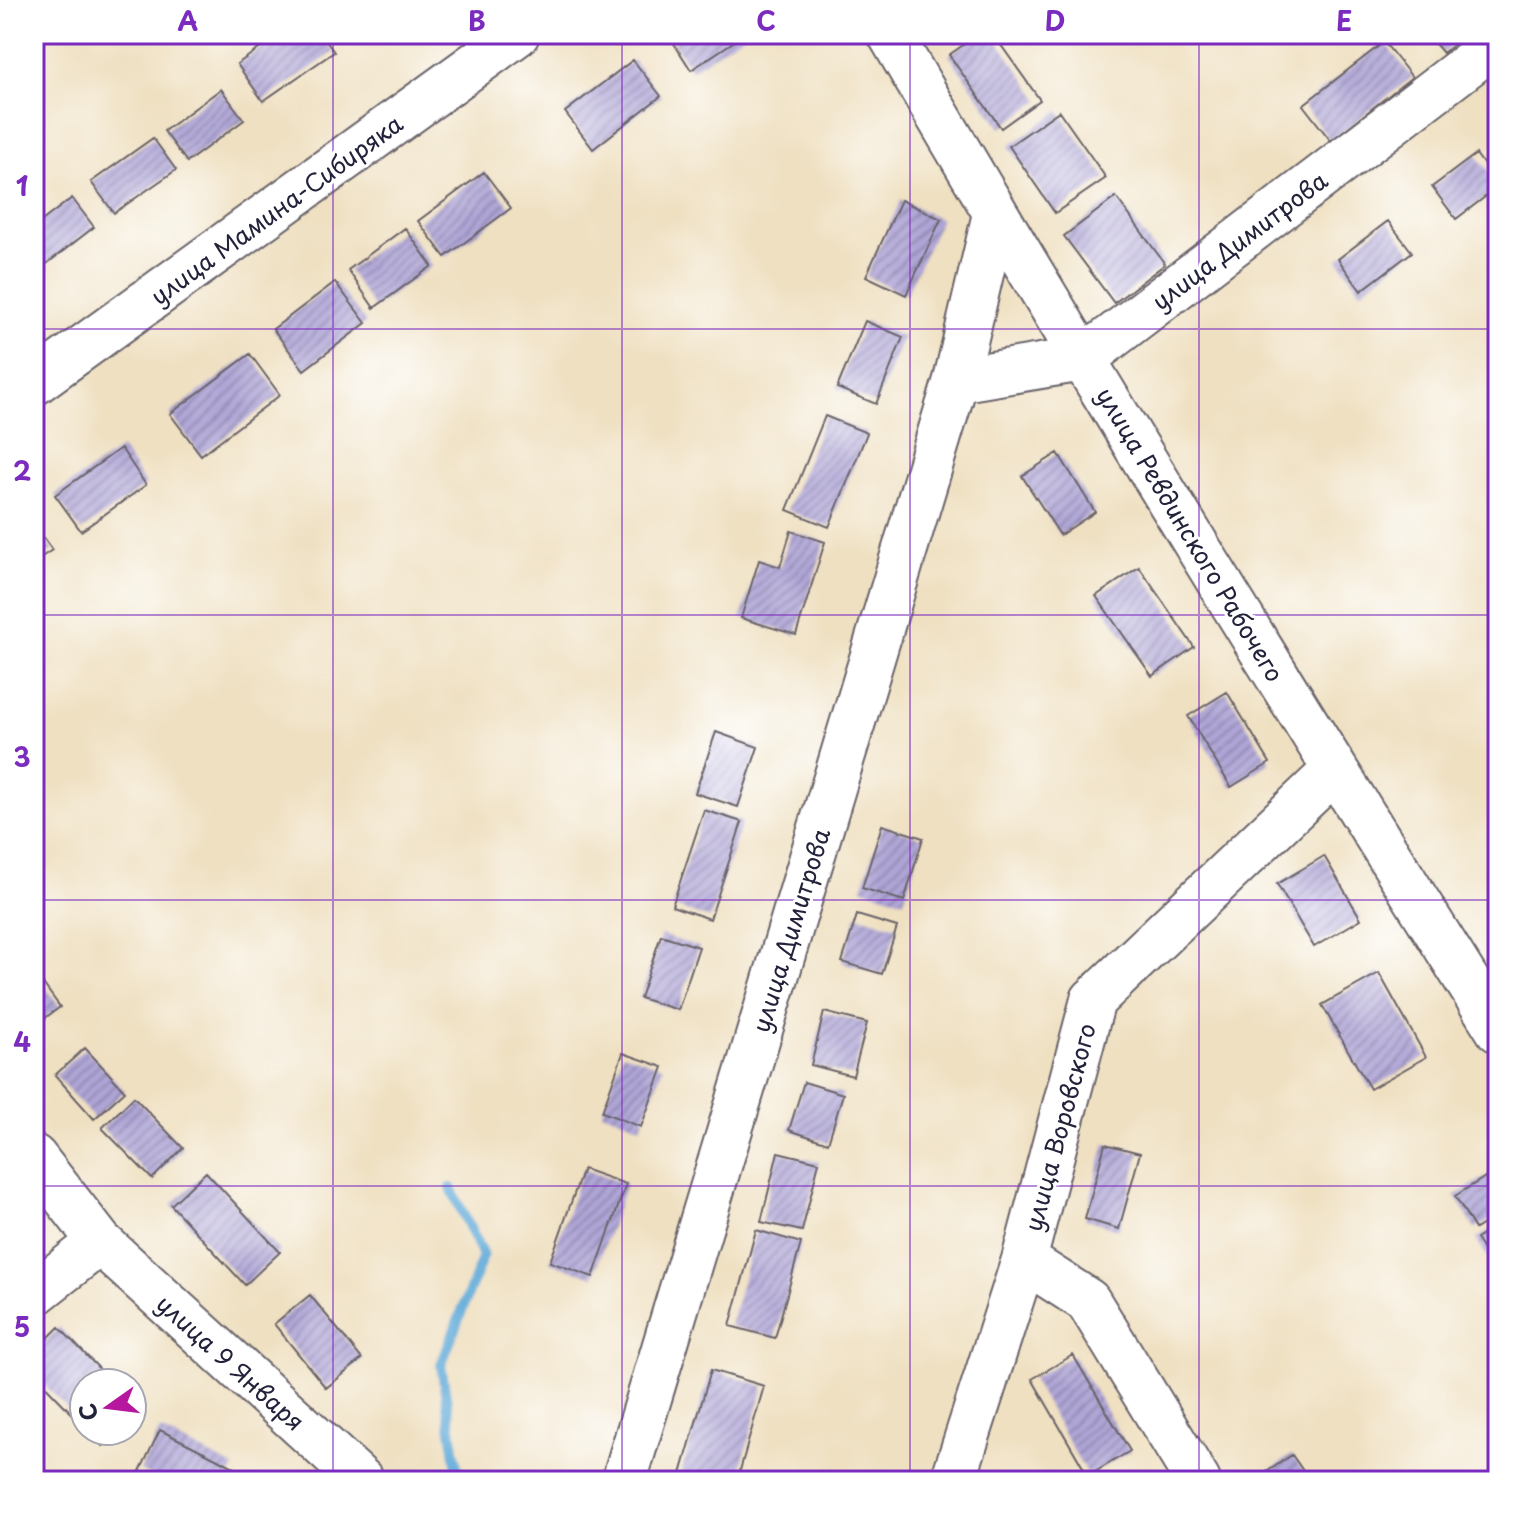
<svg xmlns="http://www.w3.org/2000/svg" width="1532" height="1515" viewBox="0 0 1532 1515" font-family="'Playpen Sans',sans-serif">
	<style>
		.lines { fill: none; stroke-linecap: round; stroke-linejoin: round }
		.stream { stroke: #60aad8; stroke-width: 10 }
		.building { fill: url(#building-hatch) }
		.minor-casing { stroke: #6a646a; stroke-width: 48 }
		.minor { stroke: #fff; stroke-width: 44 }
		.grid { fill: none; stroke: #7b2cbf; stroke-width: 2; stroke-opacity: 0.55 }
		.labels { text-anchor: middle; dominant-baseline: central; stroke-width: 6; stroke-linejoin: round; paint-order: stroke }
		.street-label { font-size: 24px; fill: #22223b; stroke: #fff }
		.neatline { fill: none; stroke: #7b2cbf; stroke-width: 3 }
		.grid-label { font-size: 26px; text-anchor: middle; font-weight: bold; fill: #7b2cbf }
	</style>
	<defs>
		<pattern id="building-hatch" width="6" height="6" patternUnits="userSpaceOnUse" patternTransform="scale(2)"><rect width="6" height="6" fill="#afa5d6"/><path d="M-1 1l2-2M0 6l6-6M5 7l2-2" fill="none" stroke="#8e86af"/></pattern>
	</defs>
	<rect width="100%" height="100%" fill="#fff"/>
	<filter id="ink" filterUnits="userSpaceOnUse"><feTurbulence type="fractalNoise" baseFrequency=".0125" numOctaves="2"/><feDisplacementMap in="SourceGraphic" scale="16" xChannelSelector="R" yChannelSelector="G"/><feConvolveMatrix kernelMatrix="1 2 1 2 8 2 1 2 1" color-interpolation-filters="sRGB"/></filter>
	<filter id="wash" filterUnits="userSpaceOnUse"><feTurbulence type="fractalNoise" baseFrequency=".006" numOctaves="4" result="noise"/><feDisplacementMap in="SourceGraphic" scale="32" xChannelSelector="R" yChannelSelector="G"/><feGaussianBlur stdDeviation="1.8" result="paint"/><feColorMatrix in="noise" values="0 0 0 0 0 0 0 0 0 0 0 0 0 0 0 0 0 1.4 0 .05"/><feComposite in="paint" operator="in"/></filter>
	<g filter="url(#wash)">
		<rect width="100%" height="100%" fill="#efe0c1"/>
		<g class="lines">
			<!-- stream -->
			<path class="stream" d="M451 1188 483 1256 441 1365 459 1481"/>
		</g>
		<g id="blocks">
			<!-- building -->
			<path class="building" d="M281 34H321L334 52 263 101 237 64Z
				M668 34H745L691 70Z
				M979 34H993L1040 100 1001 128 949 55Z
				M1427 34H1466L1443 53Z
				M1384 42 1412 77 1331 141 1303 105Z
				M633 60 661 96 593 149 565 112Z
				M221 89 244 120 187 162 164 131Z
				M1059 111 1106 178 1055 213 1009 146Z
				M153 138 176 170 114 213 91 182Z
				M1476 154 1498 184V187L1456 219 1432 187Z
				M484 172 511 208 445 257 418 221Z
				M1116 197 1165 264 1114 303 1064 236Z
				M72 198 94 227 40 269 34 262V227Z
				M901 200 941 219 906 295 866 276Z
				M1388 221 1412 252 1361 291 1338 259Z
				M405 228 432 266 374 308 348 270Z
				M335 282 366 323 304 370 273 329Z
				M865 321 903 337 876 404 837 388Z
				M250 354 280 395 201 455 170 414Z
				M825 416 867 433 829 527 787 510Z
				M121 448 146 485 81 531 55 495Z
				M1058 453 1095 512 1060 535 1022 476Z
				M34 525 52 550 34 562Z
				M791 531 825 542 796 635 741 618 759 560 780 567Z
				M1139 567 1194 647 1152 676 1096 596Z
				M1227 692 1270 763 1231 787 1188 716Z
				M716 732 758 747 738 807 695 793Z
				M704 810 742 822 710 919 672 906Z
				M882 825 923 838 904 901 862 888Z
				M1324 856 1361 919 1314 947 1277 884Z
				M857 915 897 927 882 974 842 962Z
				M661 935 699 947 678 1010 640 998Z
				M34 971 60 1007 34 1026Z
				M1379 973 1426 1057 1370 1089 1322 1005Z
				M824 1012 867 1023 853 1076 811 1065Z
				M85 1048 125 1091 94 1119 55 1075Z
				M623 1053 663 1067 641 1127 602 1112Z
				M804 1082 843 1094 828 1143 789 1130Z
				M134 1097 183 1148 152 1179 102 1128Z
				M1105 1144 1140 1153 1119 1229 1085 1219Z
				M778 1152 819 1162 802 1231 761 1222Z
				M583 1169 626 1184 593 1277 550 1262Z
				M1498 1169V1215L1475 1229 1455 1196Z
				M206 1172 280 1252 245 1285 171 1205Z
				M1498 1225V1273L1476 1239Z
				M756 1230 801 1243 775 1338 730 1326Z
				M310 1295 362 1359 326 1388 274 1324Z
				M59 1327 113 1383H84V1426L34 1374V1352Z
				M1073 1355 1130 1451 1088 1476 1032 1379Z
				M711 1370 764 1386 737 1481H679Z
				M160 1430 234 1467 227 1481H161L140 1471Z
				M89 1431H119L103 1446Z
				M1292 1455 1310 1481H1253Z"/>
		</g>
	</g>
	<g filter="url(#ink)">
		<use href="#blocks" fill-opacity="0" stroke="#6a646a" stroke-width="2"/>
		<g class="lines">
			<defs>
				<path id="minor" d="M890 34C1086 370 1291 700 1498 1030
					M956 380 1083 359 1498 42
					M34 383 517 34
					M34 1157 100 1242 362 1481
					M1024 1260 1088 1301 1198 1481
					M34 1294 100 1242
					M624 1481 956 380 995 214
					M953 1481 1024 1260 1093 1000 1335 770"/>
			</defs>
			<!-- minor casing -->
			<use href="#minor" class="minor-casing"/>
			<!-- minor -->
			<use href="#minor" class="minor"/>
		</g>
	</g>
	<!-- grid -->
	<path class="grid" d="M333 34V1481M622 34V1481M910 34V1481M1199 34V1481M34 329H1498M34 615H1498M34 900H1498M34 1186H1498"/>
	<g class="labels">
		<!-- street labels -->
		<g class="street-label">
			<text transform="translate(276 209) rotate(-36)">улица Мамина-Сибиряка</text>
			<text transform="translate(1239 240) rotate(-37)">улица Димитрова</text>
			<text transform="translate(1191 534) rotate(59)">улица Ревдинского Рабочего</text>
			<text transform="translate(790 930) rotate(-73)">улица Димитрова</text>
			<text transform="translate(1059 1127) rotate(-75)">улица Воровского</text>
			<text transform="translate(231 1362) rotate(42)">улица 9 Января</text>
		</g>
	</g>
	<!-- margin -->
	<rect width="1532" height="1515" fill="none" stroke="#fff" stroke-width="88"/>
	<!-- north arrow -->
	<g transform="translate(108 1407) rotate(256)"><circle r="38" fill="#ffffff" stroke="#a7a7b1" stroke-width="2"/>
	<path d="M0-6L14 30L0 20L-14 30Z" fill="#b5179e"/>
	<text y="-12" font-size="22" font-weight="bold" text-anchor="middle" fill="#22223b">С</text>
	</g>
	<rect x="44" y="44" width="1444" height="1427" class="neatline"/>
	<g class="grid-label">
		<text x="188" y="31">A</text>
		<text x="477" y="31">B</text>
		<text x="766" y="31">C</text>
		<text x="1055" y="31">D</text>
		<text x="1344" y="31">E</text>
		<text x="22" y="196">1</text>
		<text x="22" y="481">2</text>
		<text x="22" y="767">3</text>
		<text x="22" y="1052">4</text>
		<text x="22" y="1337">5</text>
	</g>
</svg>
